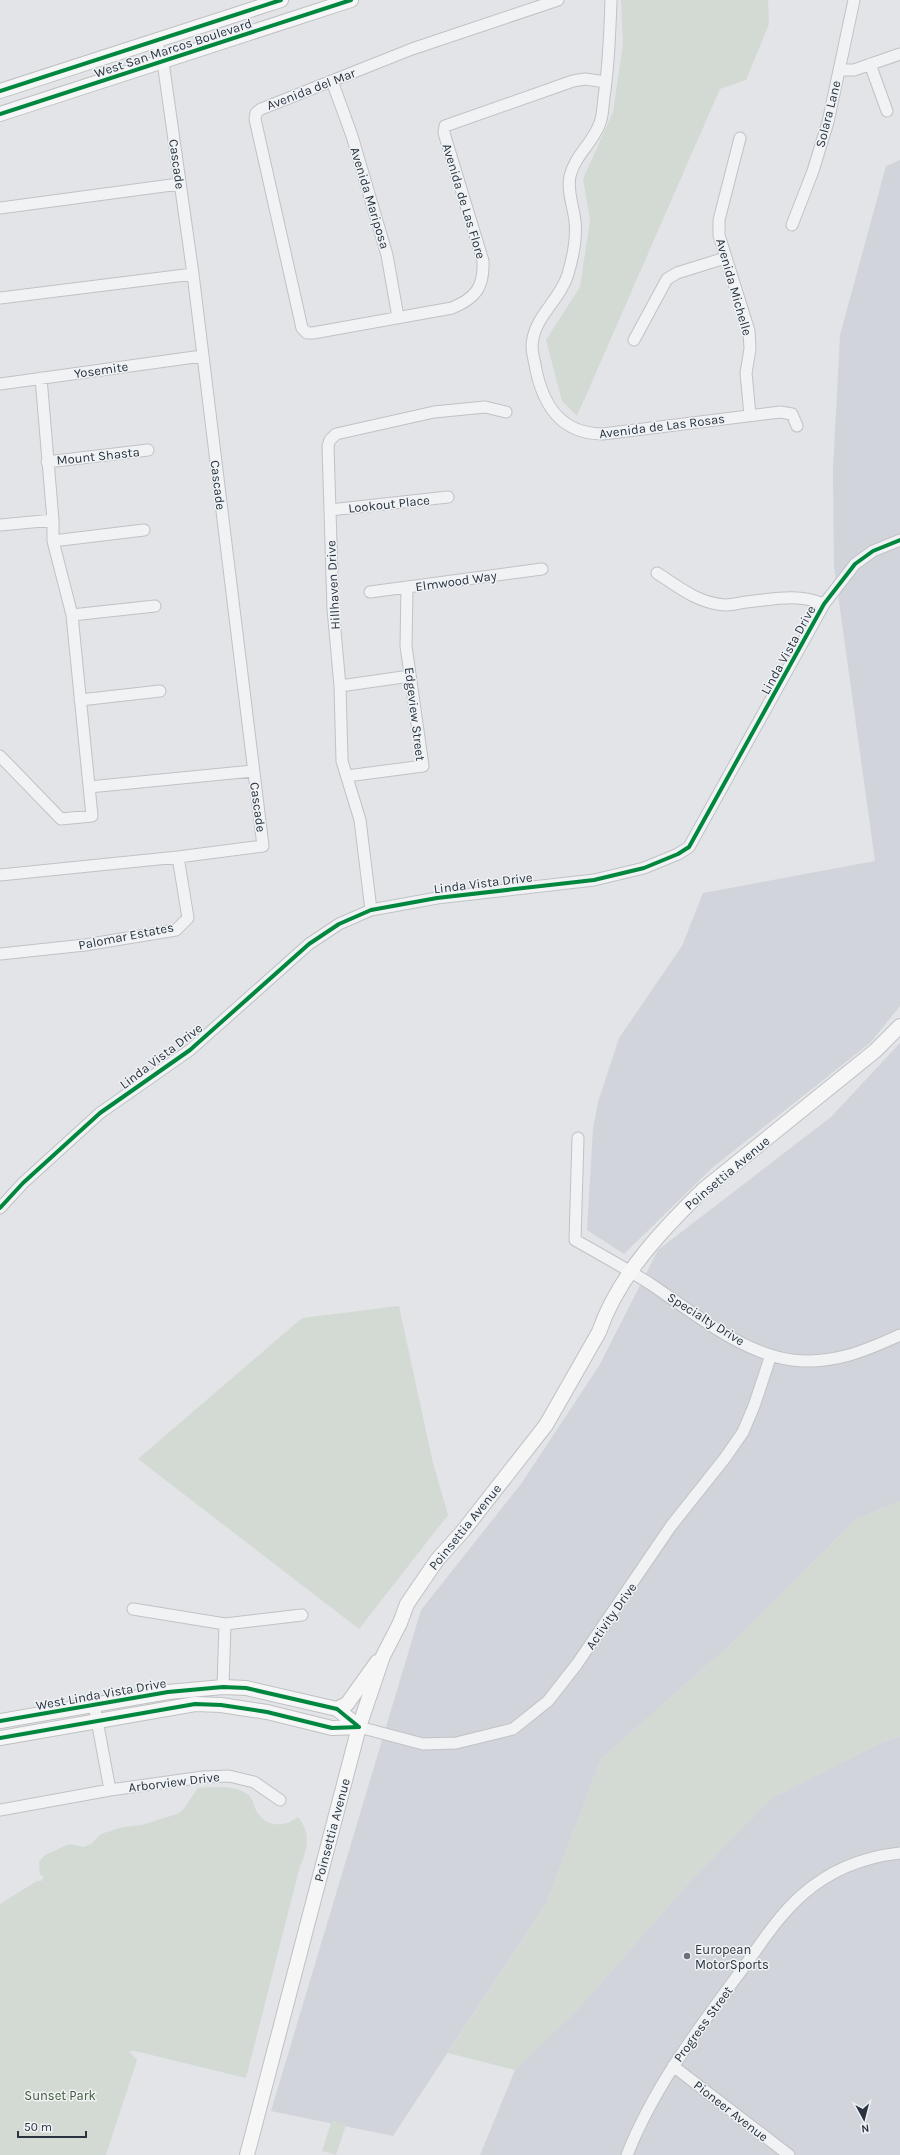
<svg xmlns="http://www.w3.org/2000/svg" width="900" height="2155" viewBox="0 0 900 2155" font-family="Karla,sans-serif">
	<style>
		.built { fill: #d1d4da }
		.green { fill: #d3dad3 }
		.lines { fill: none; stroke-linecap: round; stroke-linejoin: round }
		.minor-casing { stroke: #c0c2c5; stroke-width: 13 }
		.major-casing { stroke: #bfc1c4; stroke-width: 16 }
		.minor { stroke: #f1f2f4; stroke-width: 11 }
		.major { stroke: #f6f6f6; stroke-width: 14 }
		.cycleway-casing { stroke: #f0f3f6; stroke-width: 6 }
		.cycleway { stroke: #00873e; stroke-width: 4 }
		.poi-dot { fill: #6a717a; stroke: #f0f3f6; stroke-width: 1.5 }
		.labels { text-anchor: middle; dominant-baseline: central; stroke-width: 3; stroke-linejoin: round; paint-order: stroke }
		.street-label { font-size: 13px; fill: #2a333f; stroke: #f0f3f6 }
		.poi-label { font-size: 13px; fill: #2a333f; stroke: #f0f3f6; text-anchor: start }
		.park-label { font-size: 13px; fill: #415939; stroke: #f0f3f6 }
	</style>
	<rect width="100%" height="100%" fill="#e2e4e7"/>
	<!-- built -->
	<path class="built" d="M900 160V1006L871 1042 712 1168 624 1254 587 1230 593 1129 598 1102 619 1038 682 946 703 893 875 861 834 566 833 470 840 335 886 166Z
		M900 1043V1501L857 1519 729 1646 601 1759 547 1902 393 2136 271 2111 421 1610 521 1484 599 1366 658 1250 831 1117Z
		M900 1736V2155H480L515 2070 577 2010 689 1882 772 1798 883 1742Z"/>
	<!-- green -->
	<path class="green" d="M621 0H768L769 24 746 80 720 89 577 416 562 401 546 340 580 287 590 220 583 179 613 112 623 44Z
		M399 1306 432 1459 448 1515 359 1629 138 1459 302 1318Z
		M900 1501V1736L883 1742 772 1798 689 1882 577 2010 515 2070 448 2053 547 1902 601 1759 729 1646 857 1519Z
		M198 1788C212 1787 235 1785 247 1794 254 1798 253 1806 257 1812 267 1828 285 1827 298 1817 311 1833 308 1848 300 1866L246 2078 135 2051H129L137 2060 106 2155H0V1904L37 1881H41L44 1876 40 1875 39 1862 45 1855 69 1844 84 1847 91 1844 101 1834 123 1827 142 1825 177 1814 182 1811Z
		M332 2120 346 2125 336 2155 322 2151Z"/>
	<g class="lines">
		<defs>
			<path id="minor" d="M558 0 412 49 261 109 256 113 255 119 302 328 307 333H313L452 308C476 298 484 287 483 261L444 133 445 126 573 81 585 79 606 82
				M611 0C610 32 609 64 604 97 603 105 603 115 600 123 593 143 575 155 570 176 567 191 573 205 575 221 577 239 573 257 568 274 560 301 533 317 532 346 532 354 535 362 536 370 544 407 562 434 603 434L780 412 792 414 797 426
				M870 64 887 111
				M839 70H854L900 54
				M332 81 352 136 387 255 398 317
				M740 138 719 220V235L749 331 750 349 746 373 750 415
				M0 208 179 184
				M792 225 813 171 828 122 854 0
				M0 298 193 274
				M634 340 667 279 677 273 725 258
				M0 384 202 356
				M47 462 148 450
				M330 510 448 497
				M0 525 53 520
				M53 541 144 530
				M657 573C679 587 697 603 725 605 732 605 740 603 746 602 775 599 797 593 824 604
				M370 592 542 569
				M72 615 155 606
				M340 686 410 676
				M80 700 160 691
				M0 756 61 819 92 816 72 615 53 541V520L41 378
				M347 776 423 766 406 646 407 587
				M89 787 253 771
				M0 875 178 857 263 846 193 274 163 62 156 41
				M371 910 360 820 342 761 340 686 333 609 328 446 330 440 336 434 434 412 485 407 506 412
				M0 954 85 945 176 930 188 918 178 857
				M578 1138 575 1240C600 1254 625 1268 649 1283 691 1311 741 1353 792 1360 832 1365 865 1351 900 1335
				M0 1208 23 1183 100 1113 190 1050 309 944 339 924 371 910 437 898 594 880 644 868 678 854 689 847 824 604 855 564 873 551 900 540
				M133 1609 225 1624 302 1615
				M223 1687 225 1624
				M94 1704 110 1790
				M359 1727 423 1744 456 1743 513 1729 548 1701 577 1664 671 1526 725 1458 743 1432 754 1406 771 1355
				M0 1810 110 1790 203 1777 229 1776 254 1782 280 1800
				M673 2066 789 2155
				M627 2155C654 2087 698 2029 741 1971 760 1945 778 1916 802 1895 829 1871 864 1857 900 1853"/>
			<path id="major" d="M0 91 281 0
				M0 114 351 0
				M337 1709 347 1704 377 1662
				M0 1721 168 1692 223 1687 246 1688 337 1709 359 1727
				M0 1738 195 1704 221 1705 267 1712 332 1728 359 1727
				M247 2155 359 1727 383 1656 400 1623 407 1604 437 1560 463 1531 546 1425 599 1332C618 1276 662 1230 703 1190L875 1051 900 1026"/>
		</defs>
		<!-- minor casing -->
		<use href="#minor" class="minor-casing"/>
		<!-- major casing -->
		<use href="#major" class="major-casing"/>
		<!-- minor -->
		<use href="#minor" class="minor"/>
		<!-- major -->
		<use href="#major" class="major"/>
		<defs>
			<path id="cycleway" d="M0 91 281 0
				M0 114 351 0
				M0 1208 23 1183 100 1113 190 1050 309 944 339 924 371 910 437 898 594 880 644 868 678 854 689 847 824 604 855 564 873 551 900 540
				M0 1721 168 1692 223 1687 246 1688 337 1709 359 1727
				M0 1738 195 1704 221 1705 267 1712 332 1728 359 1727"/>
		</defs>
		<!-- cycleway casing -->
		<use href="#cycleway" class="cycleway-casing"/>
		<!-- cycleway -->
		<use href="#cycleway" class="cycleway"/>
	</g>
	<!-- markers -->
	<circle class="poi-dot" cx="687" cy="1956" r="4"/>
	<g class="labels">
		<!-- street labels -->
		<g class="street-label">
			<text transform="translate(173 48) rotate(-18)">West San Marcos Boulevard</text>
			<text transform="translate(311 89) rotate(-21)">Avenida del Mar</text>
			<text transform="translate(828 114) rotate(-76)">Solara Lane</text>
			<text transform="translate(177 164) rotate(82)">Cascade</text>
			<text transform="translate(370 198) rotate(73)">Avenida Mariposa</text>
			<text transform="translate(464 201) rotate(73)">Avenida de Las Flore</text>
			<text transform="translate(734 287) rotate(74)">Avenida Michelle</text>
			<text transform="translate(101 370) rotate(-8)">Yosemite</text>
			<text transform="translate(662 426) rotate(-7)">Avenida de Las Rosas</text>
			<text transform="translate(98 456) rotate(-6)">Mount Shasta</text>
			<text transform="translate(218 485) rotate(83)">Cascade</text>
			<text transform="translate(389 504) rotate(-6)">Lookout Place</text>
			<text transform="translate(456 581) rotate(-8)">Elmwood Way</text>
			<text transform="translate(333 585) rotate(-93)">Hillhaven Drive</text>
			<text transform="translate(788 650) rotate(-61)">Linda Vista Drive</text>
			<text transform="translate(415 714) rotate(83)">Edgeview Street</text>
			<text transform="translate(258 807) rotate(82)">Cascade</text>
			<text transform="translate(483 883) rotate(-7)">Linda Vista Drive</text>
			<text transform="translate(126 936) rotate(-11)">Palomar Estates</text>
			<text transform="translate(161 1056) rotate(-37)">Linda Vista Drive</text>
			<text transform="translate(727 1173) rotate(-40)">Poinsettia Avenue</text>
			<text transform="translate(706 1319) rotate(32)">Specialty Drive</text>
			<text transform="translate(465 1527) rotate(-51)">Poinsettia Avenue</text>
			<text transform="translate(611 1616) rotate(-55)">Activity Drive</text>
			<text transform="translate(101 1694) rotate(-10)">West Linda Vista Drive</text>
			<text transform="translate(174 1782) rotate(-7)">Arborview Drive</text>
			<text transform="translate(332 1830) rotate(-75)">Poinsettia Avenue</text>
			<text transform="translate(703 2024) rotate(-54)">Progress Street</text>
			<text transform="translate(731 2111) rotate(38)">Pioneer Avenue</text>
		</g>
		<!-- poi labels -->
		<g class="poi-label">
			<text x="695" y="1949">European<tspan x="695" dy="15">MotorSports</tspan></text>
		</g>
		<!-- park labels -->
		<g class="park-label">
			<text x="60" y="2095">Sunset Park</text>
		</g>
	</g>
	<!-- north arrow -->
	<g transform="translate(864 2119) rotate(173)" stroke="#f0f3f6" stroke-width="3" paint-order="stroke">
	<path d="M0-3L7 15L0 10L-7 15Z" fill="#2a333f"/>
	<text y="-6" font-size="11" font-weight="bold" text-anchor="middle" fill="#2a333f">N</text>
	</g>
	<!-- scale -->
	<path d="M18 2131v6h68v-6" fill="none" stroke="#2a333f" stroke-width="2"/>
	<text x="24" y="2131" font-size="12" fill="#2a333f" stroke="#f0f3f6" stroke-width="3" paint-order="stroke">50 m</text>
</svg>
